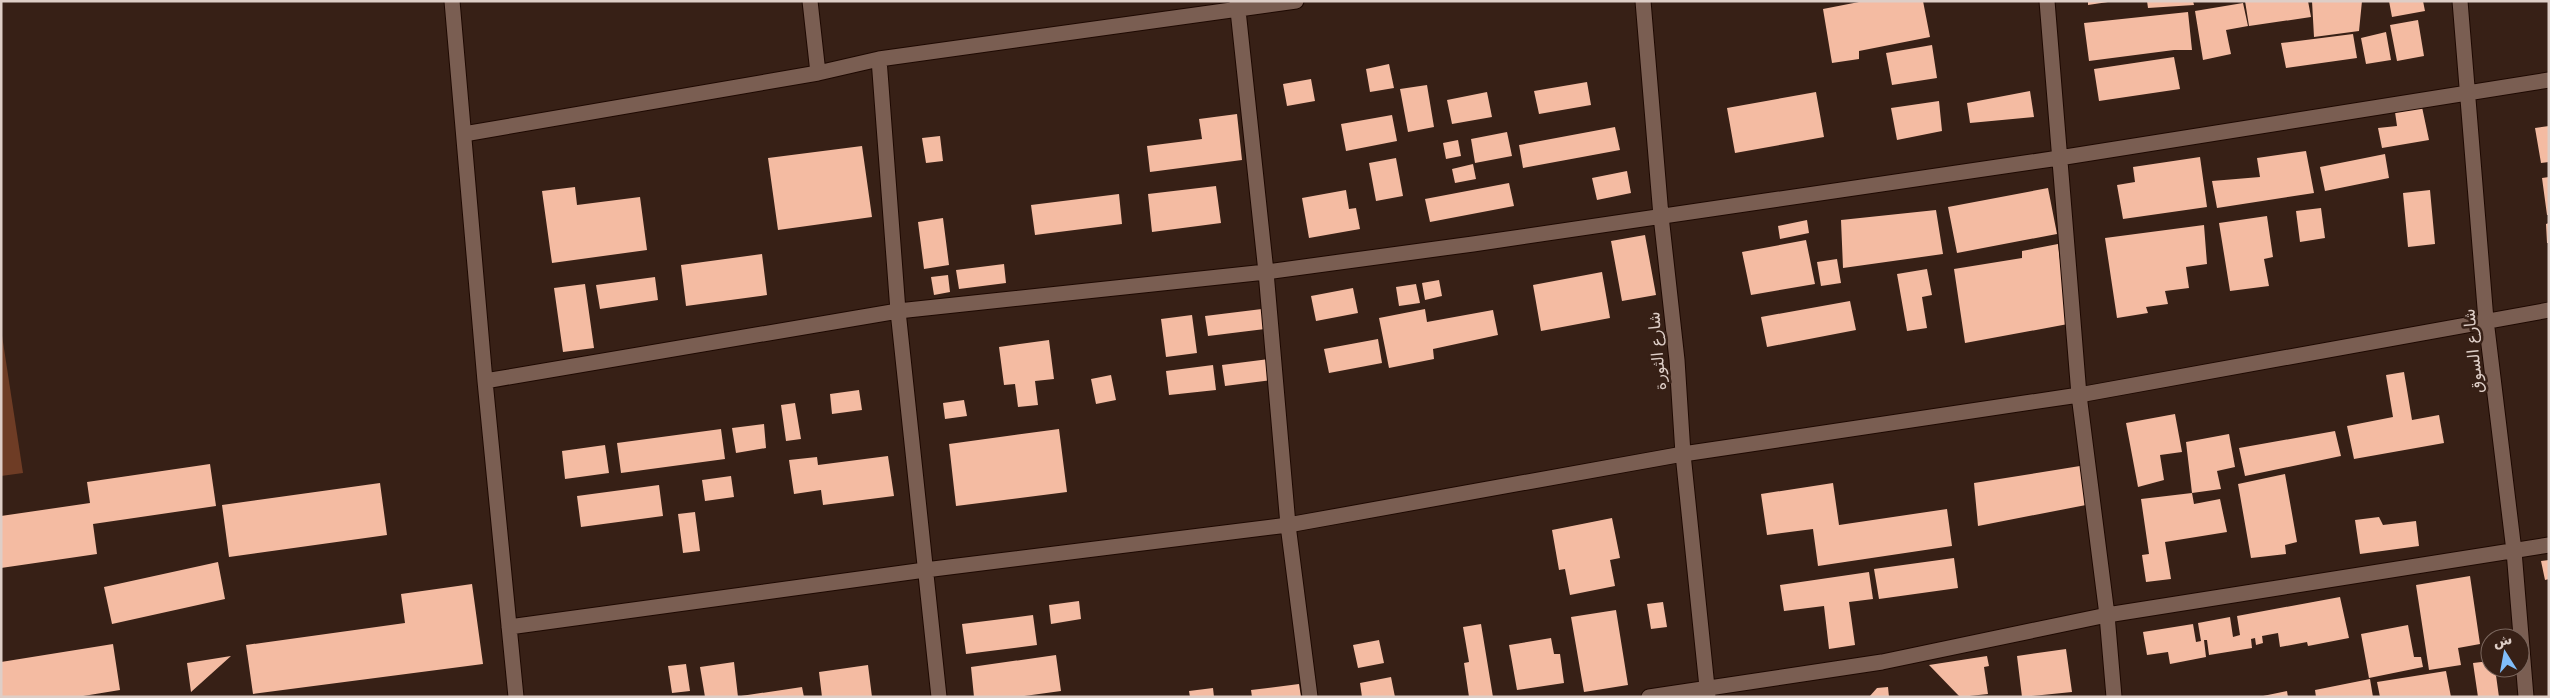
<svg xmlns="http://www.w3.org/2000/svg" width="2550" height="698" viewBox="0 0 2550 698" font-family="'DejaVu Sans',Cairo,sans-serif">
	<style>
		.green { fill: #6e3c25 }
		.building { fill: #f4bba2 }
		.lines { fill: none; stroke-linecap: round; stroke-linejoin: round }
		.minor-casing { stroke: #1e0902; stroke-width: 17 }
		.minor { stroke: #7a5e52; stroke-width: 15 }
		.labels { text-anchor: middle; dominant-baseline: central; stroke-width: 5; stroke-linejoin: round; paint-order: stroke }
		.street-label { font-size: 16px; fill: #decec7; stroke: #372016 }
	</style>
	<rect width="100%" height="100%" fill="#372016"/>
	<!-- green -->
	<path class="green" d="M1 329 23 473 1 476Z"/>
	<!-- building -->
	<path class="building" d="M1864 1H1923L1930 37 1859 51V59L1832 63 1823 9Z
		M2088 1H2108V2L2088 5Z
		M2147 1H2193L2194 5 2148 8Z
		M2245 1H2308L2311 17 2249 26Z
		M2312 1H2362L2359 31 2314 37Z
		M2389 1H2423L2425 11 2392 17Z
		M2243 3 2248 26 2226 30 2231 54 2203 60 2195 11Z
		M2188 12 2192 50H2174L2089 61 2084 23Z
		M2418 20 2424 56 2397 61 2390 25Z
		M2386 32 2391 60 2366 64 2361 38Z
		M2353 34 2357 58 2286 68 2281 43Z
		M1932 45 1937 78 1892 85 1886 53Z
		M2174 57 2180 89 2099 101 2094 69Z
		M1389 64 1394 88 1370 92 1366 69Z
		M1311 79 1315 101 1287 106 1283 84Z
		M1587 82 1591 105 1539 114 1534 91Z
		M1427 85 1434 127 1408 132 1400 89Z
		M2030 91 2034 117 1970 123 1967 103Z
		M1487 92 1492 117 1452 124 1447 100Z
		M1816 92 1824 137 1735 153 1727 108Z
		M1939 101 1942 131 1897 140 1891 108Z
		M2422 107 2429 140 2382 148 2378 128 2397 126 2395 112Z
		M1237 114 1242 160 1150 172 1147 146 1202 139 1199 119Z
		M1392 115 1397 141 1346 151 1341 124Z
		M2549 126V162L2541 163 2535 128Z
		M1615 127 1620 150 1523 168 1519 145Z
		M1507 132 1512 156 1475 163 1471 139Z
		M940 136 943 161 926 163 922 138Z
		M1458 140 1461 156 1446 159 1443 143Z
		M862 146 872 217 778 230 768 158Z
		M2306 151 2314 193 2217 208 2212 181 2260 177 2257 158Z
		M2385 154 2389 178 2325 191 2320 167Z
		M2200 157 2207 207 2123 219 2117 185 2135 182 2133 167Z
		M1396 158 1403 196 1376 201 1369 163Z
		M1473 164 1476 179 1455 183 1452 169Z
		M1627 171 1631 193 1597 200 1592 178Z
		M2549 177V215H2547L2542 178Z
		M1509 183 1514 206 1430 222 1425 199Z
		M1216 186 1221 223 1152 232 1148 194Z
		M575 187 577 205 640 197 647 250 552 263 542 191Z
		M2048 188 2057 234 1957 253 1948 207Z
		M1346 190 1349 209 1356 208 1360 229 1309 238 1302 198Z
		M2430 190 2435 244 2408 247 2403 193Z
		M1119 194 1122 224 1035 235 1031 205Z
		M2321 208 2325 238 2300 242 2296 211Z
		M1936 210 1943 254 1843 268 1841 220Z
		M2267 216 2273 257 2264 259 2269 286 2230 291 2219 223Z
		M943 218 949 265 924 269 918 222Z
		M1807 220 1809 233 1780 239 1778 226Z
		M2549 223V243H2547L2546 224Z
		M2204 225 2207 264 2186 267 2189 288 2165 291 2168 304 2146 307 2148 313 2117 318 2105 238Z
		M1645 235 1656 295 1622 301 1611 241Z
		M1806 240 1815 284 1751 295 1742 252Z
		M2058 244 2068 324 1965 343 1954 269 2022 258V251Z
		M762 254 767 295 686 306 681 265Z
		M1837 259 1841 283 1821 286 1817 262Z
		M1004 264 1006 283 959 289 956 270Z
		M1927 269 1932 295 1922 297 1927 328 1907 331 1897 274Z
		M1602 272 1610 318 1541 331 1533 285Z
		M948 275 950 292 934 295 931 277Z
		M655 277 658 300 600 309 596 285Z
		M1439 280 1442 296 1425 300 1422 283Z
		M585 284 594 348 563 352 554 288Z
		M1416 284 1420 303 1399 306 1396 287Z
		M1353 288 1358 313 1316 321 1311 296Z
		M1850 301 1856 330 1767 347 1761 317Z
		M1262 309 1265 329 1208 336 1205 316Z
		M1425 309 1427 322 1493 310 1498 335 1433 349 1434 359 1389 368 1379 318Z
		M1192 315 1197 353 1166 357 1161 319Z
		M1378 339 1382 363 1329 373 1324 349Z
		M1049 340 1054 379 1035 381 1038 405 1018 407 1015 384 1004 385 999 347Z
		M1269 359 1272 380 1225 386 1222 365Z
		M1213 365 1216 390 1169 395 1166 371Z
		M2404 372 2412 420 2439 415 2444 443 2354 459 2347 426 2393 417 2386 375Z
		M1111 375 1116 400 1096 404 1091 379Z
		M859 390 862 410 832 414 830 394Z
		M964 400 967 416 945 419 943 403Z
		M795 403 801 439 786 441 781 405Z
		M2175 414 2182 452 2160 455 2164 480 2138 487 2126 423Z
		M764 424 766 448 736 453 732 428Z
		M721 429 725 459 621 473 617 443Z
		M1059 429 1067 492 956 506 949 444Z
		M2335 431 2341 456 2245 476 2239 448Z
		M2229 434 2235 467 2217 471 2221 489 2192 493 2194 504 2220 499 2227 532 2165 542 2171 579 2146 582 2142 555 2149 554 2141 499 2192 493 2186 442Z
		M605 445 609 473 565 479 562 451Z
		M888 456 894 496 823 505 821 490 794 494 789 460 817 457 818 465Z
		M210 464 216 506 93 524 97 554 1 568V516L90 503 87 482Z
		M2080 466 2086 505 1978 526 1974 483Z
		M2285 474 2297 542 2285 545 2286 554 2251 558 2238 484Z
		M731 476 734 497 705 501 702 480Z
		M380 483 387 535 229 557 222 505Z
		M1833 483 1839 525 1947 509 1952 546 1818 566 1813 529 1767 535 1761 494Z
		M659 485 663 516 581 527 577 496Z
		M695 512 700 551 683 553 678 514Z
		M2379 517 2383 525 2416 521 2419 546 2360 554 2355 520Z
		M1612 518 1620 558 1610 560 1615 586 1570 595 1565 569 1559 570 1552 530Z
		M1954 558 1958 588 1879 599 1874 569Z
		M2549 560V579L2545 580 2541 561Z
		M218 562 225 599 112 624 104 587Z
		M1869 572 1873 599 1849 602 1855 645 1829 649 1824 606 1784 611 1780 585Z
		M2470 576 2480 644 2458 648 2461 665 2429 670 2416 585Z
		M472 584 483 664 253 694 246 645 405 623 401 594Z
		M2340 597 2349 638 2308 646 2307 642 2280 647 2278 633 2262 636 2263 643 2256 645 2255 638 2251 639 2252 648 2209 655 2207 640H2204L2206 657 2170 664 2168 652 2147 655 2143 632 2193 624 2196 642 2201 641 2198 623 2230 617 2233 637 2240 635 2237 616Z
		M1079 601 1081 619 1051 624 1049 605Z
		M1663 602 1667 627 1651 629 1647 604Z
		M1616 610 1628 685 1584 692 1571 617Z
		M1033 615 1037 645 966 654 962 624Z
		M1481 624 1493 697H1469L1464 663 1469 662 1463 627Z
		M2408 625 2414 657H2421L2423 667 2369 678 2361 634Z
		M1551 638 1554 654H1560L1564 683 1517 690 1509 645Z
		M1379 640 1384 663 1358 668 1353 645Z
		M113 644 120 690 77 697H1V662Z
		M2066 649 2072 692 2022 697 2017 656Z
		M1056 655 1061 691 1017 697H974L971 667Z
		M231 656 191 692 187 663Z
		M1987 656 1989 666 1984 667 1988 694 1960 697 1929 665Z
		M2490 661V668H2495L2499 697H2478L2473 663Z
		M734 662 738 697H705L700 667Z
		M686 664 690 691 672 693 668 666Z
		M868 665 872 697H822L819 672Z
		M2446 671 2451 697H2380L2377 682Z
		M1391 677 1395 697H1362L1360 683Z
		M2370 679 2373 697H2316L2315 690Z
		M1299 684 1301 697H1252L1251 690Z
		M802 687 804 697H741V696Z
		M1888 687 1889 697H1869L1877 688Z
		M1213 688 1214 697H1190L1189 691Z
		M2287 691 2288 697H2263V696Z"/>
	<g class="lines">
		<defs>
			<path id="minor" d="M452 1 485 381 516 697
				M810 1 818 73
				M1237 1 1266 272 1288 525 1310 697
				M1643 1 1661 216 1677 360 1683 454 1708 697
				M2047 1 2079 395 2107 615 2114 697
				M2460 1 2486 320 2514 551 2526 697
				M879 59 898 311 939 697
				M464 134 818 73 879 59 1296 1
				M485 381 898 311 1266 272 1473 244 2059 158 2549 80
				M509 627 925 570 1288 525 1683 454 2079 395 2549 310
				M1649 697 1882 662 2107 615 2549 545"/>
		</defs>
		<!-- minor casing -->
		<use href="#minor" class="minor-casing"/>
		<!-- minor -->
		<use href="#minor" class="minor"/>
	</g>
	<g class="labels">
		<!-- street labels -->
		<g class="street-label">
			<text transform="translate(1657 351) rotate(-95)">شارع الثورة</text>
			<text transform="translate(2473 351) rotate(-96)">شارع السوق</text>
		</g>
	</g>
	<!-- border -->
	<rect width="2550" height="698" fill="none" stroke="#decec7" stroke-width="5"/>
	<!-- north arrow -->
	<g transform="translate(2505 653) rotate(349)"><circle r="24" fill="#372016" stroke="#7a665d"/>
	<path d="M0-4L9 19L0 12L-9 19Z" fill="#80bdfa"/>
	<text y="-8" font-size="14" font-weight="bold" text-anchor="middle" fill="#decec7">ش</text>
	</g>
</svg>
